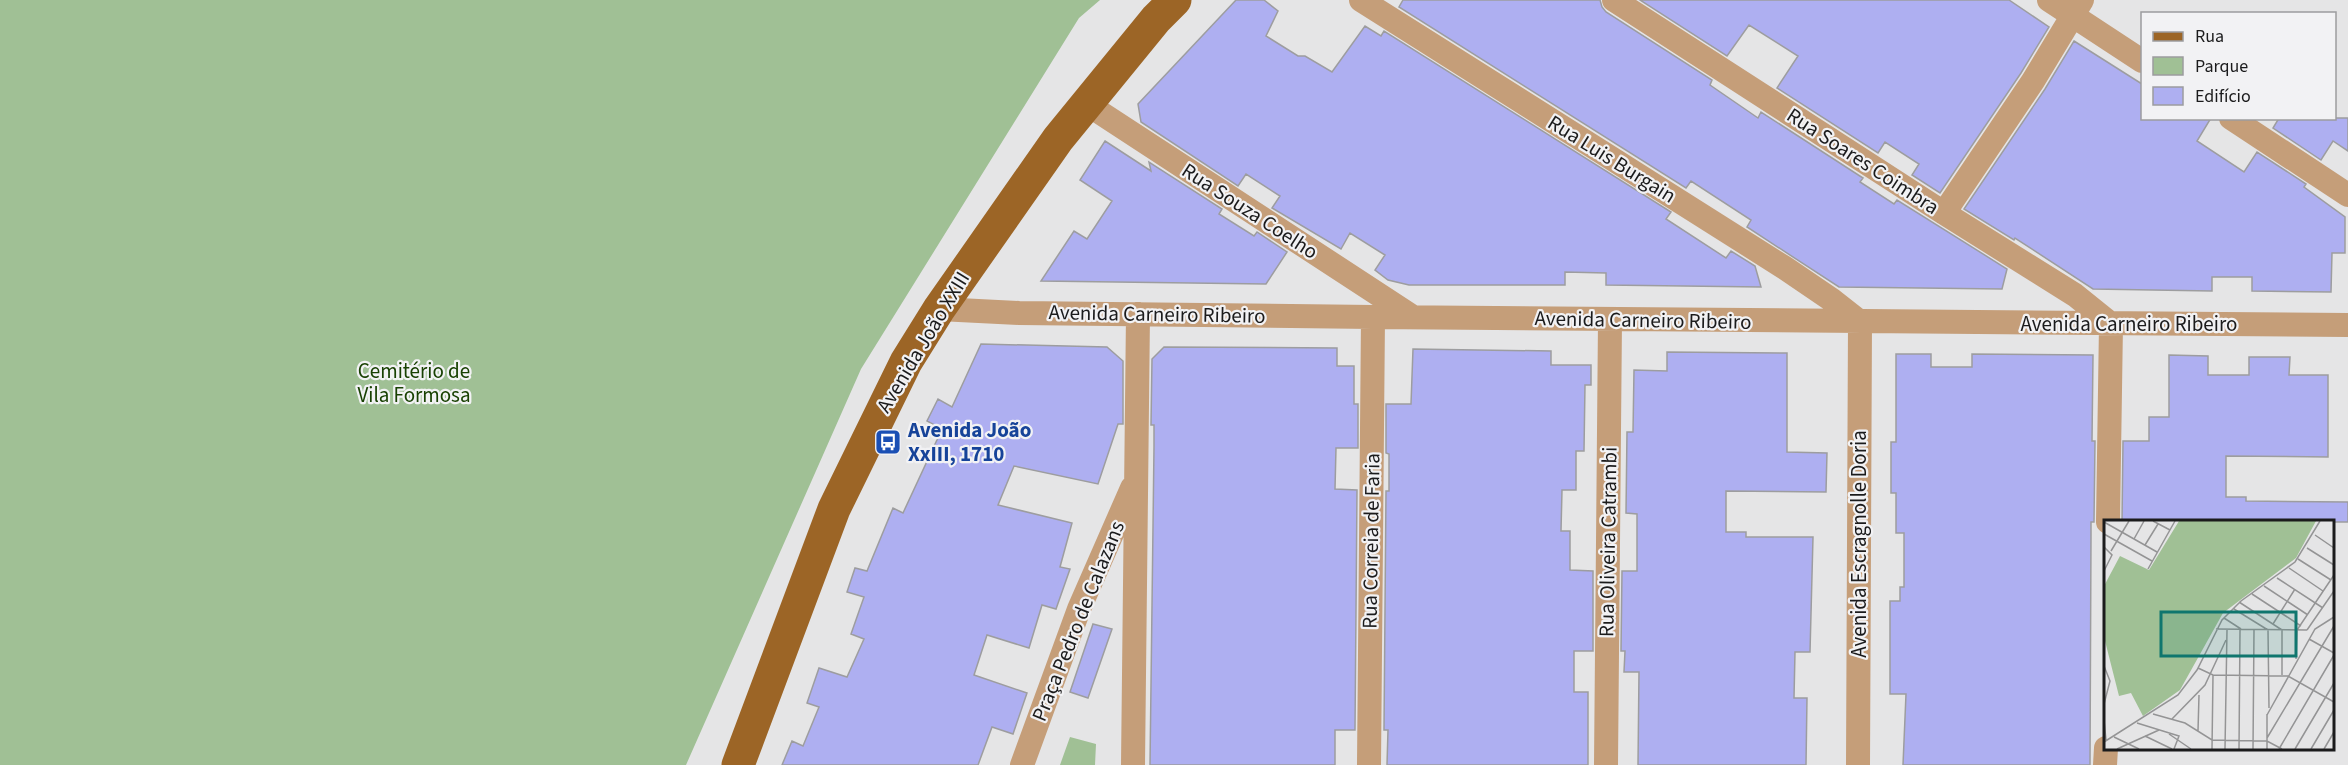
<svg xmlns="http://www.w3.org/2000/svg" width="2348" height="765" viewBox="0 0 2348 765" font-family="'Source Sans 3',sans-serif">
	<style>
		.green { fill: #a0c095 }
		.building { fill: #aeaff1; stroke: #9d9d9f; stroke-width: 1.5 }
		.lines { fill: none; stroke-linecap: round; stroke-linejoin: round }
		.street { stroke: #c59e79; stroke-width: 24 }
		.primary { stroke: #9c6526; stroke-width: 33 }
		.labels { text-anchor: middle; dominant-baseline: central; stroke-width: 4.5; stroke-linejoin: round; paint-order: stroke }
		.street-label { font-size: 21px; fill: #1b1b1c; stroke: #f2f2f4 }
		.park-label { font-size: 21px; fill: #184102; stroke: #f2f2f4 }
		.transit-label { font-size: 21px; font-weight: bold; fill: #164399; stroke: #f2f2f4; text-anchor: start }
		.inset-road { fill: none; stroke: #949495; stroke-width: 1.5 }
		.view { fill: #0f766e; fill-opacity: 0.15; stroke: #0f766e; stroke-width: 3 }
		.inset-edge { fill: none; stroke: #1b1b1c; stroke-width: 3 }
	</style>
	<rect width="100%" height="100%" fill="#e5e5e6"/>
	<!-- green -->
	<path class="green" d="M0 0H1100L1079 18 861 369 686 765H0Z
		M1070 737 1096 744 1095 765H1060Z"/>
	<!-- building -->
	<path class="building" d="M1236 0H1264L1278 11 1266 36 1298 56H1305L1332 72 1365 26 1381 36 1384 31 1671 212 1666 219 1726 258 1731 251 1755 266 1761 287 1606 285V273L1565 272V285H1409L1388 280 1375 270 1385 255 1350 233 1341 249 1272 208 1280 196 1246 174 1238 186 1141 122 1138 104Z
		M1403 0H1600L1602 7 1606 12 1712 80 1710 85 1758 118 1761 112 1863 178 1860 182 1894 204 1897 200 2007 269 2002 289 1839 287 1747 227 1751 220 1691 181 1686 188 1399 7Z
		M1640 0H2009L2049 27 2021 73 1940 193 1912 175 1919 164 1885 142 1878 153 1777 88 1798 56 1749 25 1727 56Z
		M2074 41 2142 84V118H2211L2197 141 2244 172 2257 152 2306 184 2304 187 2345 217V253H2332L2331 292 2252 291V277H2212V291L2093 289 2015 238 2014 240 1964 209 2045 89Z
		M2279 118H2348V151L2333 141 2321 160 2273 128Z
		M1105 141 1151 171 1149 162 1222 209 1219 214 1254 236 1257 232 1287 252 1266 284 1041 281 1074 231 1087 239 1112 201 1080 180Z
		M981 344 1107 347 1123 361V424H1118L1098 484 1014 466 998 505 1072 523 1060 567 1070 569 1056 609 1042 605 1029 648 987 635 974 675 1027 693 1013 734 992 727 978 765H782L792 741 803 746 819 707 807 703 819 668 847 677 864 639 851 634 864 597 847 592 855 568 867 571 893 508 903 513 942 429 927 421 938 399 952 407Z
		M1164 347 1337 348V366H1354V404H1358V448H1336L1335 489 1357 490 1355 730H1335V765H1150L1154 447V425H1151L1152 359Z
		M1413 349 1551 351V365H1591V385H1585L1584 451H1576V490H1562L1561 531H1570V570L1593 571V651H1574V692H1588V765H1387L1388 730H1384L1386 491H1389V454L1386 453V404H1411Z
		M1667 352 1787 353V452L1827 453 1826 492 1726 491V532H1746V537H1813L1810 652H1795L1794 698H1807L1806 765H1638L1639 672H1624L1625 651H1621L1622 571H1637V514L1626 513 1627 432H1633L1634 370 1667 371Z
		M1896 354H1931V367H1972V354L2093 355 2092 441H2095L2094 522H2091V535L2090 765H1903L1906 694H1890V601H1900V587H1904V533H1896V493H1891V442H1896Z
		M2169 355 2208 356V375H2249V357H2290L2289 375H2328V457L2226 456V497H2246V501L2348 502V522H2122L2123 441H2149V417H2169Z
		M1093 624 1112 629 1088 698 1070 692Z"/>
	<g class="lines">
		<!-- street -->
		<path class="street" d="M1361 0 1785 268 1832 300 1860 322 1858 765
			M1614 0 1944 213 2075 295 2111 324 2108 522
			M2049 0 2142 61
			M1087 104 1413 317
			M2231 118 2348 195
			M1944 213 2033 81 2082 0
			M939 309 1019 313 1373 317 2348 325
			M1022 765 1079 609 1132 488
			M1133 765 1138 314
			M1369 765 1373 317
			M1606 765 1610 320
			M2105 765 2106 748"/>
		<!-- primary -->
		<path class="primary" d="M738 765 834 509 906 362 939 309 1058 139 1156 19 1175 0"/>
	</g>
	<!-- icons -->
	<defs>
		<symbol id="bus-square" viewBox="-11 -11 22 22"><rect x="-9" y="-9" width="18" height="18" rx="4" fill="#1a4fb4" stroke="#f2f2f4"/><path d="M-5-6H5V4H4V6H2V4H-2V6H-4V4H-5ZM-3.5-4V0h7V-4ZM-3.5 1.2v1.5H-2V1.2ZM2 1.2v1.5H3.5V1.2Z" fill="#fff"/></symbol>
	</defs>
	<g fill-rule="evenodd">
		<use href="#bus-square" x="873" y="427" width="30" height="30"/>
	</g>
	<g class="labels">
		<!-- street labels -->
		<g class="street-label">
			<text transform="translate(1612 159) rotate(32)">Rua Luis Burgain</text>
			<text transform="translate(1863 161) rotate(33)">Rua Soares Coimbra</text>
			<text transform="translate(1250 211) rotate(33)">Rua Souza Coelho</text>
			<text transform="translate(1157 314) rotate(1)">Avenida Carneiro Ribeiro</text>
			<text transform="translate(1643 320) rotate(1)">Avenida Carneiro Ribeiro</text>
			<text x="2129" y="324">Avenida Carneiro Ribeiro</text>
			<text transform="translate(923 342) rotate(-59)">Avenida João XXIII</text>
			<text transform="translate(1371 541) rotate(-89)">Rua Correia de Faria</text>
			<text transform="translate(1608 542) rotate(-89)">Rua Oliveira Catrambi</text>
			<text transform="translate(1859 544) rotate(-90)">Avenida Escragnolle Doria</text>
			<text transform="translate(1078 621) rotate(-68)">Praça Pedro de Calazans</text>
		</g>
		<!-- park labels -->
		<g class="park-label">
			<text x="414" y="371">Cemitério de<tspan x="414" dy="24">Vila Formosa</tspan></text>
		</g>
		<!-- transit labels -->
		<g class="transit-label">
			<text x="908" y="430">Avenida João<tspan x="908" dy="24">XxIII, 1710</tspan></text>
		</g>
	</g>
	<!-- overview -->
	<g transform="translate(2104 520)">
		<rect width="230" height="230" fill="#e5e5e6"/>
		<path d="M75 1H212L192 38 119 93 76 170 39 196 27 173 15 176 0 117V66L16 36 45 50Z" fill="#a0c095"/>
		<path class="inset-road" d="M49 1 66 10M0 2 53 32M0 14 48 41M211 15 230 28M30 19 40 1M41 25 54 4M0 27 8 35 0 51M203 28 230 45M7 31 25 1M194 39 227 60M185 48 219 71M44 49 71 1M173 58 219 88M160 66 204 95M148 74 197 106M135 82 178 110V155M130 89 164 110 165 188M120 98 137 109M169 104 191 69M112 109 203 110M203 110 230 71M205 119 230 133M192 139 193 110 230 55M0 146 6 161 0 184M94 148 109 155 184 156 230 182M49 194 81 203 108 220 163 221 178 229M163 194V229M163 195 211 109 230 97M68 199 101 165 122 120M0 200 2 220M33 203 75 216 70 229M94 211 95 175M65 214 87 229M41 216 68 229M10 217 35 229M163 218 230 106M0 222 74 175 93 150 118 100 137 81 191 42 216 1M13 229 55 210M108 229 109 155M121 229 123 110M135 229 136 110M149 229 150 110M175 229 230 135M191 229 230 163M207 229 230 190M220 229 230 212"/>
		<path class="view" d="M57 92H192V136H57Z"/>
		<rect width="230" height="230" class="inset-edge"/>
	</g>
	<!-- legend -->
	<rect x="2141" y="12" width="195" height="108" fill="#f2f2f4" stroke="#9c9c9e" stroke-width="1.5"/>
	<rect x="2153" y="32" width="30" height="9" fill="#9c6526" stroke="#9c9c9e" stroke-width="1.5"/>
	<text x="2195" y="42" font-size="18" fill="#1b1b1c">Rua</text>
	<rect x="2153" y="57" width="30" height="18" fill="#a0c095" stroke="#9c9c9e" stroke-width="1.5"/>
	<text x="2195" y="72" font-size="18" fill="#1b1b1c">Parque</text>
	<rect x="2153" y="87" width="30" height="18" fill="#aeaff1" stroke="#9c9c9e" stroke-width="1.5"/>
	<text x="2195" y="102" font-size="18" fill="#1b1b1c">Edifício</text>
</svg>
